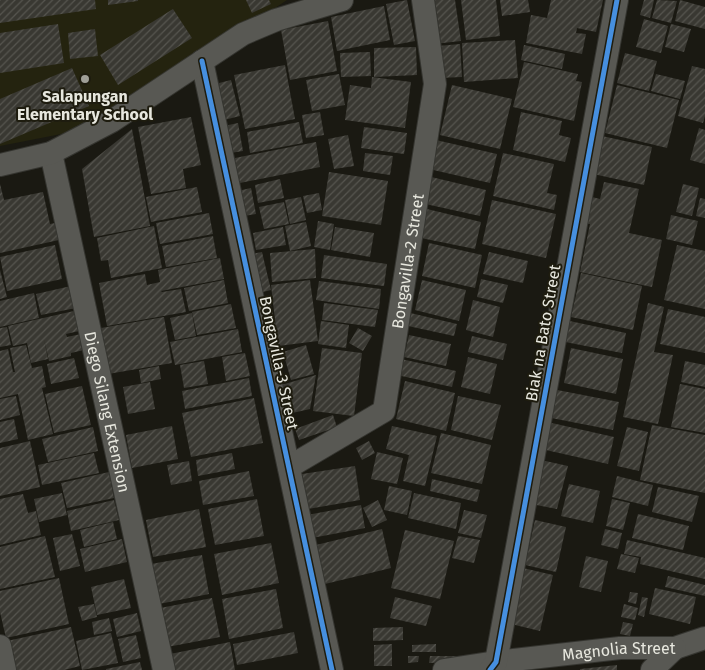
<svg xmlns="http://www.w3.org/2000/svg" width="705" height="670" viewBox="0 0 705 670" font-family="'Fira Sans',sans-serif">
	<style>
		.built { fill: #24230f }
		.building { fill: url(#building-hatch) }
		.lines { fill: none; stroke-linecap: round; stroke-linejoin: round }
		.street-casing { stroke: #353530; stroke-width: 24 }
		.street { stroke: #585853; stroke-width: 22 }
		.cycleway-casing { stroke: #1e1c0f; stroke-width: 8 }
		.cycleway { stroke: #468fdf; stroke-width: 5 }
		.poi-dot { fill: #9f9f97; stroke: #1e1c0f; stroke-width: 2 }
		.labels { text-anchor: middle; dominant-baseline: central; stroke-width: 4; stroke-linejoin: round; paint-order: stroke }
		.poi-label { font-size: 16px; font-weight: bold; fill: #e7e7de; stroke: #1e1c0f }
		.street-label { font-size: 16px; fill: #e7e7de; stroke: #1e1c0f }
	</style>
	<defs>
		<pattern id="building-hatch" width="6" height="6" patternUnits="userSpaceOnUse" patternTransform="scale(1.25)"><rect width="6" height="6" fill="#393832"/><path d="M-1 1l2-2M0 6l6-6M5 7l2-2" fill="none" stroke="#56554f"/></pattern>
	</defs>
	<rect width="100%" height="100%" fill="#1a1912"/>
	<!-- built -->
	<path class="built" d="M0 0H287L97 127 0 146Z"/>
	<!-- building -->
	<path class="building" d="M0 0H95L96 9 0 23Z
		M108 0H138V1L108 5Z
		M246 0H269L271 4 252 13Z
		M407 0 415 41 394 45 386 4Z
		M436 0H455L461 41 434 44 428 1Z
		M461 0H496L500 36 466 40Z
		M500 0H528L530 12 502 16Z
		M551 0H603L596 32 577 28 576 33 586 34 582 54 526 43 531 15 547 18Z
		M644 0H654L650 18 640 15Z
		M657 0 677 1 671 23 652 18Z
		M680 0 705 7V29L675 21Z
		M384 6 390 40 337 51 331 17Z
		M173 9 192 38 118 85 100 55Z
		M644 19 668 26 661 53 636 47Z
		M328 21 337 71 290 80 281 30Z
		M58 24 64 63 0 73V33Z
		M671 24 691 29 684 52 665 47Z
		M95 29 98 56 70 59 68 33Z
		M515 40 518 78 464 82 462 43Z
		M460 44 462 77 440 78 438 46Z
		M524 45 565 54 562 69 521 60Z
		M416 47 417 75 374 77V48Z
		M370 52 371 76 341 77 340 53Z
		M625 53 657 61 649 91 617 83Z
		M524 62 578 74 576 81 582 82 574 121 513 107Z
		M285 65 295 119 245 129 234 75Z
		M692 66 705 69V116L703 123 678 116Z
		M72 68 89 106 0 144V99Z
		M339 74 345 105 312 111 306 80Z
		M656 74 685 81 680 99 651 91Z
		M372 77 411 82 405 128 345 120 350 85 371 88Z
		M231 80 240 116 220 121 211 85Z
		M452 85 512 99 500 149 440 135Z
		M617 85 679 100 667 148 605 133Z
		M320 112 324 135 306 138 302 115Z
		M521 112 562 121 559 135 571 138 565 162 513 150Z
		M191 117 201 165 183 169 186 188 151 194 138 127Z
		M299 122 303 143 250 153 247 132Z
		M238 123 243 151 224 154 219 127Z
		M364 127 407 133 404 154 361 148Z
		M699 128 705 130V164L690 160Z
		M132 129 150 226 94 237 82 169Z
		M348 135 354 166 334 169 328 139Z
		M602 136 652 147 644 185 593 174Z
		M436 140 497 154 490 183 429 169Z
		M316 142 320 167 230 185 225 160Z
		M365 153 393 156 390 175 363 171Z
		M503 153 554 164 547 193 557 195 554 210 493 196Z
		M329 172 388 181 381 225 322 216Z
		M427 176 486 190 480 216 421 203Z
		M280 179 284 198 258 203 255 185Z
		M604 182 639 189 629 233 662 240 652 287 580 272 590 224H587L592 197 600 199Z
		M0 184 4 200 43 192 50 224 64 221 68 238 0 253Z
		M683 184 699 188 692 216 676 212Z
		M197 187 202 212 151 222 146 197Z
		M251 188 256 214 238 217 233 192Z
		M319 193 322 210 307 213 303 196Z
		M301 197 306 220 290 224 285 200Z
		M700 198 705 199V218L696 216Z
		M492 200 556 214 546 258 482 244Z
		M284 202 289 224 264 229 259 207Z
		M427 209 481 222 475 249 421 238Z
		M209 213 213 234 160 244 156 223Z
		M671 215 698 221 692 245 666 239Z
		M318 221 334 224 330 250 314 247Z
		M306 222 311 246 290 251 285 226Z
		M154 226 162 268 111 278 108 260 101 261 97 238Z
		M283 227 286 245 256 250 253 233Z
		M335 227 374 233 370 257 331 250Z
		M213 236 217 258 166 267 162 246Z
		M429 243 482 255 475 288 422 276Z
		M55 245 62 279 7 291 0 257Z
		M677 245 705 251V309L664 300Z
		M315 249 316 278 272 282 270 253Z
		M262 252 271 290 255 294 245 255Z
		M489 252 528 261 523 283 483 274Z
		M324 255 387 264 384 286 321 278Z
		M220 258 224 279 161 291 162 292 181 289 186 312 107 326 99 283 145 274 147 285 160 282 158 270Z
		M0 270 7 297 0 299Z
		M581 273 642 286 633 330 571 317Z
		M481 279 508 285 503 303 477 297Z
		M224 280 228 303 189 311 184 288Z
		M310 280 318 341 278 346 271 285Z
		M422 280 466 290 459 321 415 310Z
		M319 281 381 289 379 309 316 300Z
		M71 286 76 308 41 315 36 294Z
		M34 293 39 318 0 327V301Z
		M269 297 276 327 262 331 255 300Z
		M473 300 500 307 493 337 466 330Z
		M324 303 378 310 375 327 322 320Z
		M648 303 664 307 654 352 673 355 658 424 623 417Z
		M231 304 236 328 197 335 192 312Z
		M668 309 705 317V353L660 344Z
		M74 311 79 331 66 334 67 337 81 334 84 350 71 353V356L49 361 44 339 48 359 31 363 27 343 13 346 8 326Z
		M402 311 457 324 454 336 399 324Z
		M192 313 196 336 175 340 170 318Z
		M164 317 172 363 108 374 101 328Z
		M565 320 626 333 622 353 560 341Z
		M321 321 349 325 346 348 318 344Z
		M7 327 11 345 0 347V328Z
		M358 328 372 336 363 351 349 343Z
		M238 329 242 352 175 365 170 342Z
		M409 335 451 344 446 366 404 357Z
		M472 336 507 344 503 360 468 352Z
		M26 345 32 368 42 366 46 387 42 388 53 434 28 440 18 394 0 398V351L8 349 13 372H15L10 348Z
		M306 345 314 374 291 380 283 352Z
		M322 348 362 353 354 416 313 411Z
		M571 348 623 359 616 394 564 383Z
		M245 353 250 376 226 381 222 357Z
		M468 357 497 364 490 394 461 387Z
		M74 358 79 378 51 384 47 364Z
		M401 359 456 371 452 387 397 375Z
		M204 361 208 384 184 388 180 365Z
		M685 361 705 365V387L681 382Z
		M159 366 161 379 141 383 139 370Z
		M316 375 310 409 288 414 281 385Z
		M249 378 252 396 185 409 182 391Z
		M405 381 455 393 446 431 396 419Z
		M150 382 155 409 128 414 123 387Z
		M680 384 705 389V433L671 427Z
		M82 386 91 425 54 433 45 394Z
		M547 388 619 402 613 430 541 416Z
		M16 396 20 415 0 420V399Z
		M458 396 501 405 492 440 451 430Z
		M254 398 263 443 191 457 182 413Z
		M333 415 337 427 299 440 295 429Z
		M14 419 18 439 0 443V422Z
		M543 421 614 437 608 464 537 448Z
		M652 425 705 435V493L640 480Z
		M172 426 178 459 132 468 126 435Z
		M392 426 437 436 425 486 403 481 409 455 386 449Z
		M93 427 98 451 48 462 42 439Z
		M627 427 648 432 639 471 617 466Z
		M441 433 491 445 482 484 431 473Z
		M30 441 40 487 0 496V448Z
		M369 441 375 453 362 460 356 448Z
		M377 452 403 458 397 484 371 479Z
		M94 453 99 473 42 485 38 465Z
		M232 453 235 469 198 476 196 460Z
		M541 460 568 466 557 509 531 504Z
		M189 461 192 481 171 485 167 465Z
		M355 466 360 500 308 509 302 474Z
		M249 471 254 496 203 505 199 481Z
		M109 472 114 498 67 508 61 483Z
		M617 476 653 485 648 506 612 497Z
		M432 479 480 490 477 502 430 491Z
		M569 484 600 491 593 523 561 516Z
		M389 486 412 491 407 515 384 510Z
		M658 487 699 496 692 522 652 512Z
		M62 493 67 515 39 522 34 499Z
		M414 493 461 503 456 529 408 518Z
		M23 494 28 513 36 511 41 535 0 545V499Z
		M257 499 264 536 215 545 208 509Z
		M612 499 630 503 623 530 606 526Z
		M114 500 119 520 71 531 67 511Z
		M378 500 387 520 372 527 363 508Z
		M361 505 365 528 312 538 307 515Z
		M199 509 206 547 153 557 146 520Z
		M464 510 487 515 481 538 458 533Z
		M638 514 689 526 683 550 632 538Z
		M535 520 566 527 556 572 525 565Z
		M113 522 117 539 84 547 80 530Z
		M382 529 391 568 325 584 316 545Z
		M605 529 622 533 618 549 601 545Z
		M405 530 454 541 440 599 391 588Z
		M72 534 80 566 60 571 53 538Z
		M45 536 55 577 0 589V547Z
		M458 536 480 540 474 563 452 558Z
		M122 539 127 562 85 572 80 549Z
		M627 540 705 558V579L640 564 641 557 624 554Z
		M271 543 279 583 222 595 214 554Z
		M621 554 639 558 635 573 617 569Z
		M202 555 209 594 159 604 151 564Z
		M586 556 608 561 601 592 579 587Z
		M523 568 553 575 540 631 511 624Z
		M668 576 705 585V596L665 587Z
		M59 578 69 624 6 638 0 612V591Z
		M124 579 131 608 97 615 91 587Z
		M655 588 696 597 690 624 649 614Z
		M276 589 283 628 229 639 222 599Z
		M630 592 638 593 636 604 628 602Z
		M395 597 432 606 426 626 390 618Z
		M642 597 648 598 644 617 638 615Z
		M212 598 220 637 162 648 155 609Z
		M94 604 97 617 82 621 78 607Z
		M624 604 638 608 635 620 621 617Z
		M137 613 141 631 117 637 113 619Z
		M109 618 112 631 94 635 92 622Z
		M623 622 633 624 630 636 620 634Z
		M71 627 80 666 64 670H14L7 641Z
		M403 627V640L373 641V628Z
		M294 632 298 653 237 665 233 644Z
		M111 633 118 663 82 670 76 641Z
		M136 635 141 658 123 662 118 639Z
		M230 642 235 670H173L170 654Z
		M392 644V666H374V645Z
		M436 644V652H412V645Z
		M408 656H419L418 662 408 663Z
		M430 656H458V662L429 663Z
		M140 662 142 670H106V669Z
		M617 665V670H580V669Z"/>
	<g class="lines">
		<defs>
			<g id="street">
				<path d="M202 61 332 670"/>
				<path id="s1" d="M51 153 164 670"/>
				<path d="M0 165 51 153 112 121 243 34 276 20 342 0"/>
				<path id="s2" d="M289 467 384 411 435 84 423 0"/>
				<path d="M0 646 5 670"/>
				<path id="s3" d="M444 670 496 662 620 648H675L705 638"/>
				<path d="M490 670 496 662 617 0"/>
				<path d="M652 670 675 648"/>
			</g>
		</defs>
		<!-- street casing -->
		<use href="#street" class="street-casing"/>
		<!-- street -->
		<use href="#street" class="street"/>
		<defs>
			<path id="cycleway" d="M202 61 332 670
				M490 670 496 662 617 0"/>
		</defs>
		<!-- cycleway casing -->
		<use href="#cycleway" class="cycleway-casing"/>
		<!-- cycleway -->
		<use href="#cycleway" class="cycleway"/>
	</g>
	<!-- markers -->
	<circle class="poi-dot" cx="85" cy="79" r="5"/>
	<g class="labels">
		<!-- poi labels -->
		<g class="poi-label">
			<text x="85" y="96">Salapungan<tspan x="85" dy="18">Elementary School</tspan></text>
		</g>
		<!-- street labels -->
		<g class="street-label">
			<text stroke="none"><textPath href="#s2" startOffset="262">Bongavilla-2 Street</textPath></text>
			<text transform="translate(543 333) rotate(-80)">Biak na Bato Street</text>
			<text transform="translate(279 363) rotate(78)">Bongavilla-3 Street</text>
			<text stroke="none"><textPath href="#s1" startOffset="265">Diego Silang Extension</textPath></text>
			<text stroke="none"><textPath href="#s3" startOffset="176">Magnolia Street</textPath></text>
		</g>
	</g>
</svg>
